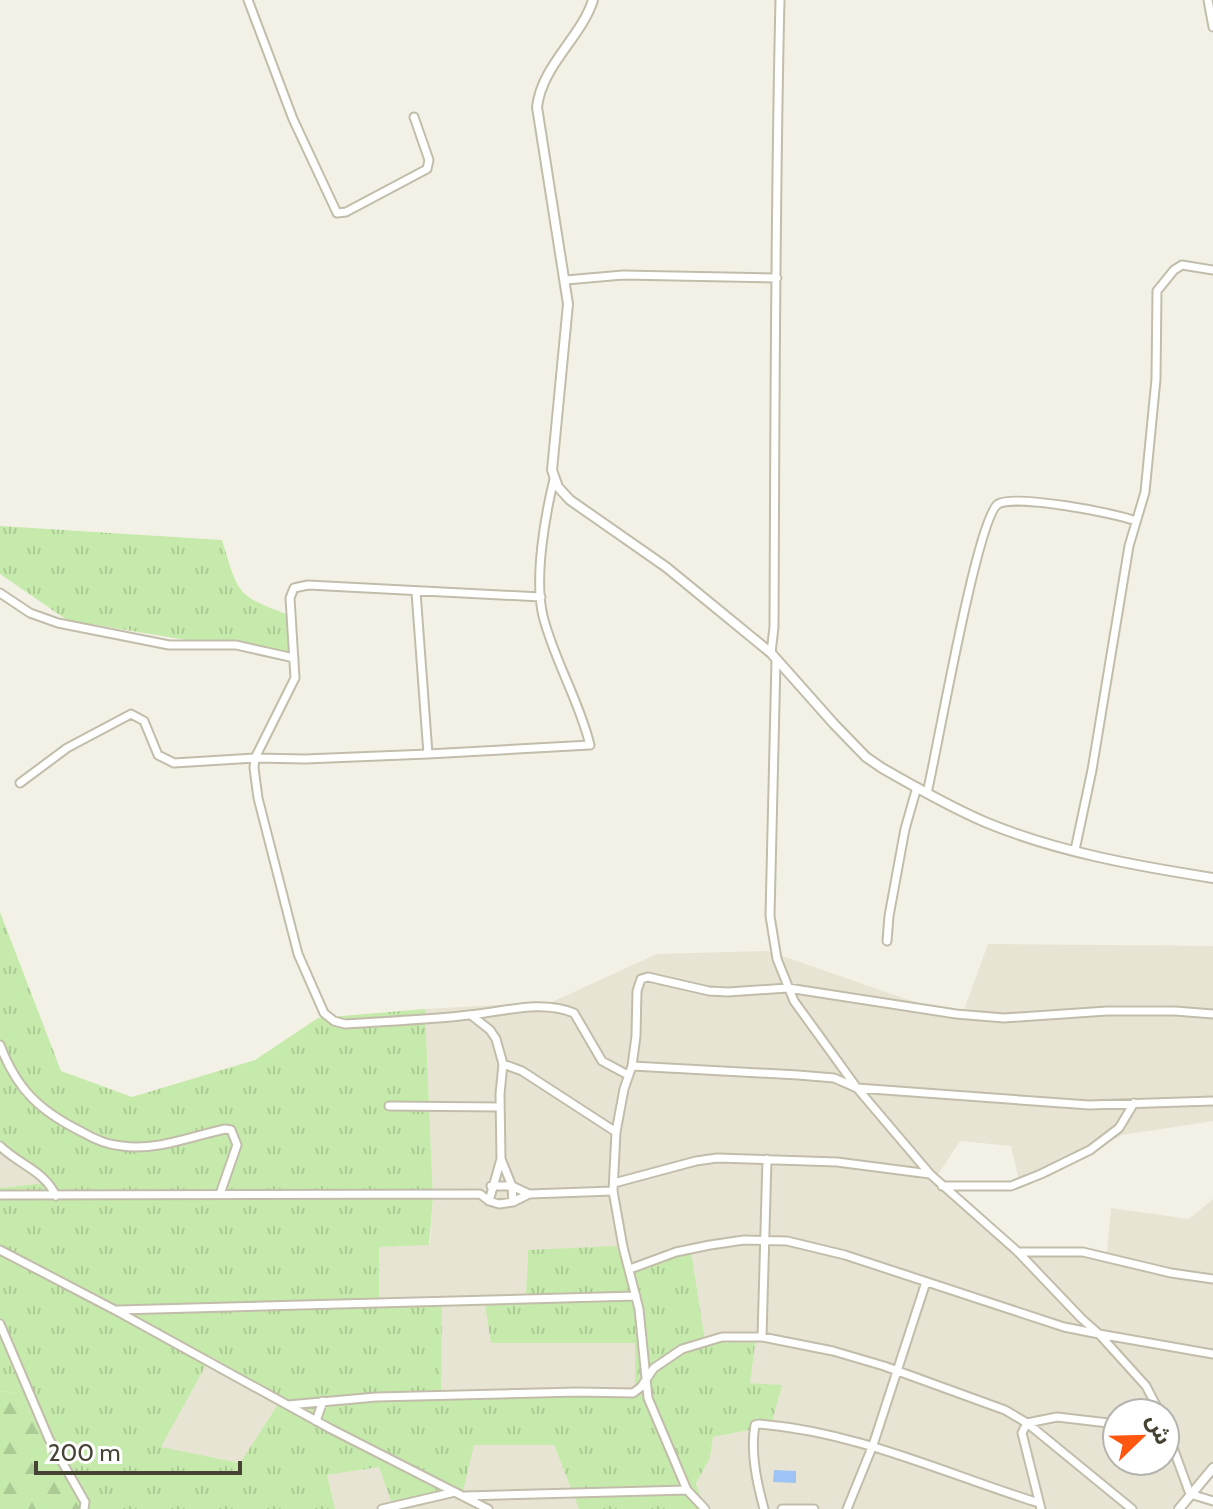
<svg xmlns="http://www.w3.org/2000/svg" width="1213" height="1509" viewBox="0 0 1213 1509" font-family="Cabin,'Noto Sans Arabic',sans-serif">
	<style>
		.residential { fill: #e8e4d3; fill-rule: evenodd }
		.grass { fill: url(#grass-tufts); fill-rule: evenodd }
		.forest { fill: url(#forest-firs) }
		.water { fill: #9dc4f4 }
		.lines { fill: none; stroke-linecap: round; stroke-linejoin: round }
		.minor-casing { stroke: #c2bdaa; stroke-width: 11 }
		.tertiary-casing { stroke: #c2bdaa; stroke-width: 12 }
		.minor { stroke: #fff; stroke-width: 7 }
		.tertiary { stroke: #fff; stroke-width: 8 }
	</style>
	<defs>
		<pattern id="grass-tufts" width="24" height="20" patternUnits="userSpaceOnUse" patternTransform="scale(2)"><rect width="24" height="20" fill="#c5eaab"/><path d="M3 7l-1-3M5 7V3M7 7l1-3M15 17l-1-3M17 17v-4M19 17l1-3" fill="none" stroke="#abca94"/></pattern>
		<pattern id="forest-firs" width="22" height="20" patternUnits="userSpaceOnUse" patternTransform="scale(2)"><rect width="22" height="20" fill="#c5eaab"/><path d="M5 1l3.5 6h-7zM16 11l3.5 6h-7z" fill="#abca94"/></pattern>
	</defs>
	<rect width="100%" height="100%" fill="#f3f1e5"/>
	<!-- residential -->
	<path class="residential" d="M988 944 1213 946V1121L1122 1135 1068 1162 1019 1180 1011 1146 960 1141 937 1176 1002 1244 1106 1260 1111 1208 1189 1219 1213 1199V1466L1180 1509H705L696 1483 710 1458 713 1437 771 1426 781 1386 750 1383 705 1341 691 1252 625 1270 528 1250 526 1296 492 1343H636V1395L441 1391 442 1299 379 1301V1247L430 1244 433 1198 425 1009 552 1002 657 954 768 951 961 1018ZM1117 1413H1165V1461H1117Z
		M0 1146 23 1161 44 1183 0 1188Z
		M211 1356 280 1401 240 1463 160 1448Z
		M474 1445H554L579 1509H335L327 1475 379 1467 392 1503Z"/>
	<!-- grass -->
	<path class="grass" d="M0 526 222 540C239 596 236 595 291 616L299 659 67 620 0 574Z
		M0 912 61 1071 132 1097 255 1060 318 1018 425 1009 433 1198 429 1245 379 1247V1300L442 1298 441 1391 635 1395V1343H491L484 1297 526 1295 528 1250 616 1246 626 1270 691 1251 705 1341 755 1343 750 1383 782 1385 771 1426 713 1437 710 1458 696 1483 705 1509H579L554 1445H474L463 1491 392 1504 379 1467 327 1475 335 1509H88L19 1393 0 1391V1188L44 1183 0 1146ZM211 1356 280 1401 240 1463 161 1447Z"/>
	<!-- forest -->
	<path class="forest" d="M0 1391 19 1393 88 1509H0Z"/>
	<!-- water -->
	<path class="water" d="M774 1470 796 1471V1483L773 1482Z"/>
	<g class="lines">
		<defs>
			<path id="minor" d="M248 0 293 119 337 213 346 212 427 169 429 160 414 117
				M1208 0 1213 27
				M566 280 623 275 777 278
				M416 592 428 754
				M0 593 30 613 58 623 169 645H236L294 658
				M541 597 308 585 294 588 290 598 295 678 255 758 254 768 258 798 298 954 324 1013 334 1021 345 1024C386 1021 428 1020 469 1015 502 1012 542 999 574 1013L602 1061 628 1075
				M771 653 774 627C775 418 775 209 780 0
				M776 660 770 916 777 959 794 1001 857 1088 930 1174 1018 1252 1081 1318 1099 1334 1213 1354
				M20 783 67 748 131 714 144 721 158 755 174 763 255 758 305 759 428 754 590 745C579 700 554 660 543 616 534 578 545 516 554 479
				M927 793C937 752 977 518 998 504 1015 494 1116 513 1136 521
				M1075 850 1092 770 1129 546 1145 492 1156 379 1157 291 1174 270 1182 265 1213 270
				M887 941 889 916 905 829 917 787
				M471 1015 490 1030 496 1039 503 1064 500 1094 501 1159 489 1201
				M0 1045C17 1090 40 1111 82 1132 94 1139 108 1145 122 1146 157 1151 192 1136 225 1129L231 1130 237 1145 220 1194
				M503 1064 522 1071 616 1132
				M632 1066 798 1075 834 1078 857 1088 1089 1105 1213 1101
				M389 1106 500 1107
				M0 1146C19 1165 44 1170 56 1196
				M501 1159 512 1186 513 1202
				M614 1183 696 1161 717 1158 837 1162 930 1174
				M491 1186H512L529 1194
				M942 1186H1011L1041 1174 1090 1150 1119 1128 1134 1103
				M0 1195 480 1194 489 1201 499 1204 513 1202 529 1194 613 1191
				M0 1250 115 1310 331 1429 488 1509
				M1018 1252H1083L1171 1273 1213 1279
				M630 1269 676 1252 710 1245 744 1240 787 1241 845 1255 1064 1327 1099 1334 1146 1386 1160 1413
				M118 1310 636 1296
				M0 1324 49 1439 85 1502 84 1509
				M762 1337 767 1159
				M288 1405 376 1397 577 1392 633 1393 641 1387 654 1368 682 1349 722 1337H762L833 1351 884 1366 1005 1410 1027 1423 1132 1509
				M316 1421 323 1401
				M1165 1426 1190 1494 1213 1501
				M687 1490 648 1398 639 1309 623 1247 613 1191 616 1132 624 1089 632 1066 636 1036 637 991 641 979 648 977 709 991 728 992 788 988 956 1014 1004 1018 1107 1011H1175L1213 1014
				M465 1496 687 1490 705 1509
				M382 1509 455 1492
				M764 1509C757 1483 750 1452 755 1425L759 1424C858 1432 946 1474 1039 1503
				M782 1509H814
				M847 1509 873 1445 926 1282
				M1041 1509 1022 1433 1027 1423 1057 1417 1117 1424"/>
			<path id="tertiary" d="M593 0C581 38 542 65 537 107L568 304 552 470 558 487 570 500 666 567 771 653 834 724 866 757 882 768C915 787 950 807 985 822 1057 852 1137 866 1213 878
				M1179 1509 1213 1468"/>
		</defs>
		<!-- minor casing -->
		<use href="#minor" class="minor-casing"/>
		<!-- tertiary casing -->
		<use href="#tertiary" class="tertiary-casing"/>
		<!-- minor -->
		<use href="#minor" class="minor"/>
		<!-- tertiary -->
		<use href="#tertiary" class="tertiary"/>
	</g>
	<!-- north arrow -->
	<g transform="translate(1141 1437) rotate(67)"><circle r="38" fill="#ffffff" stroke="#b5b3ae" stroke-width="2"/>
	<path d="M0-6L14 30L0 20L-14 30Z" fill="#ff5610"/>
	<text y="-12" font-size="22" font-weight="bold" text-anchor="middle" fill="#464234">ش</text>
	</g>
	<!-- scale -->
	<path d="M36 1461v12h204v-12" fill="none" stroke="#464234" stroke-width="4"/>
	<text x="48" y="1461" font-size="24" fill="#464234" stroke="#ffffff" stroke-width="6" paint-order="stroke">200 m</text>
</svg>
